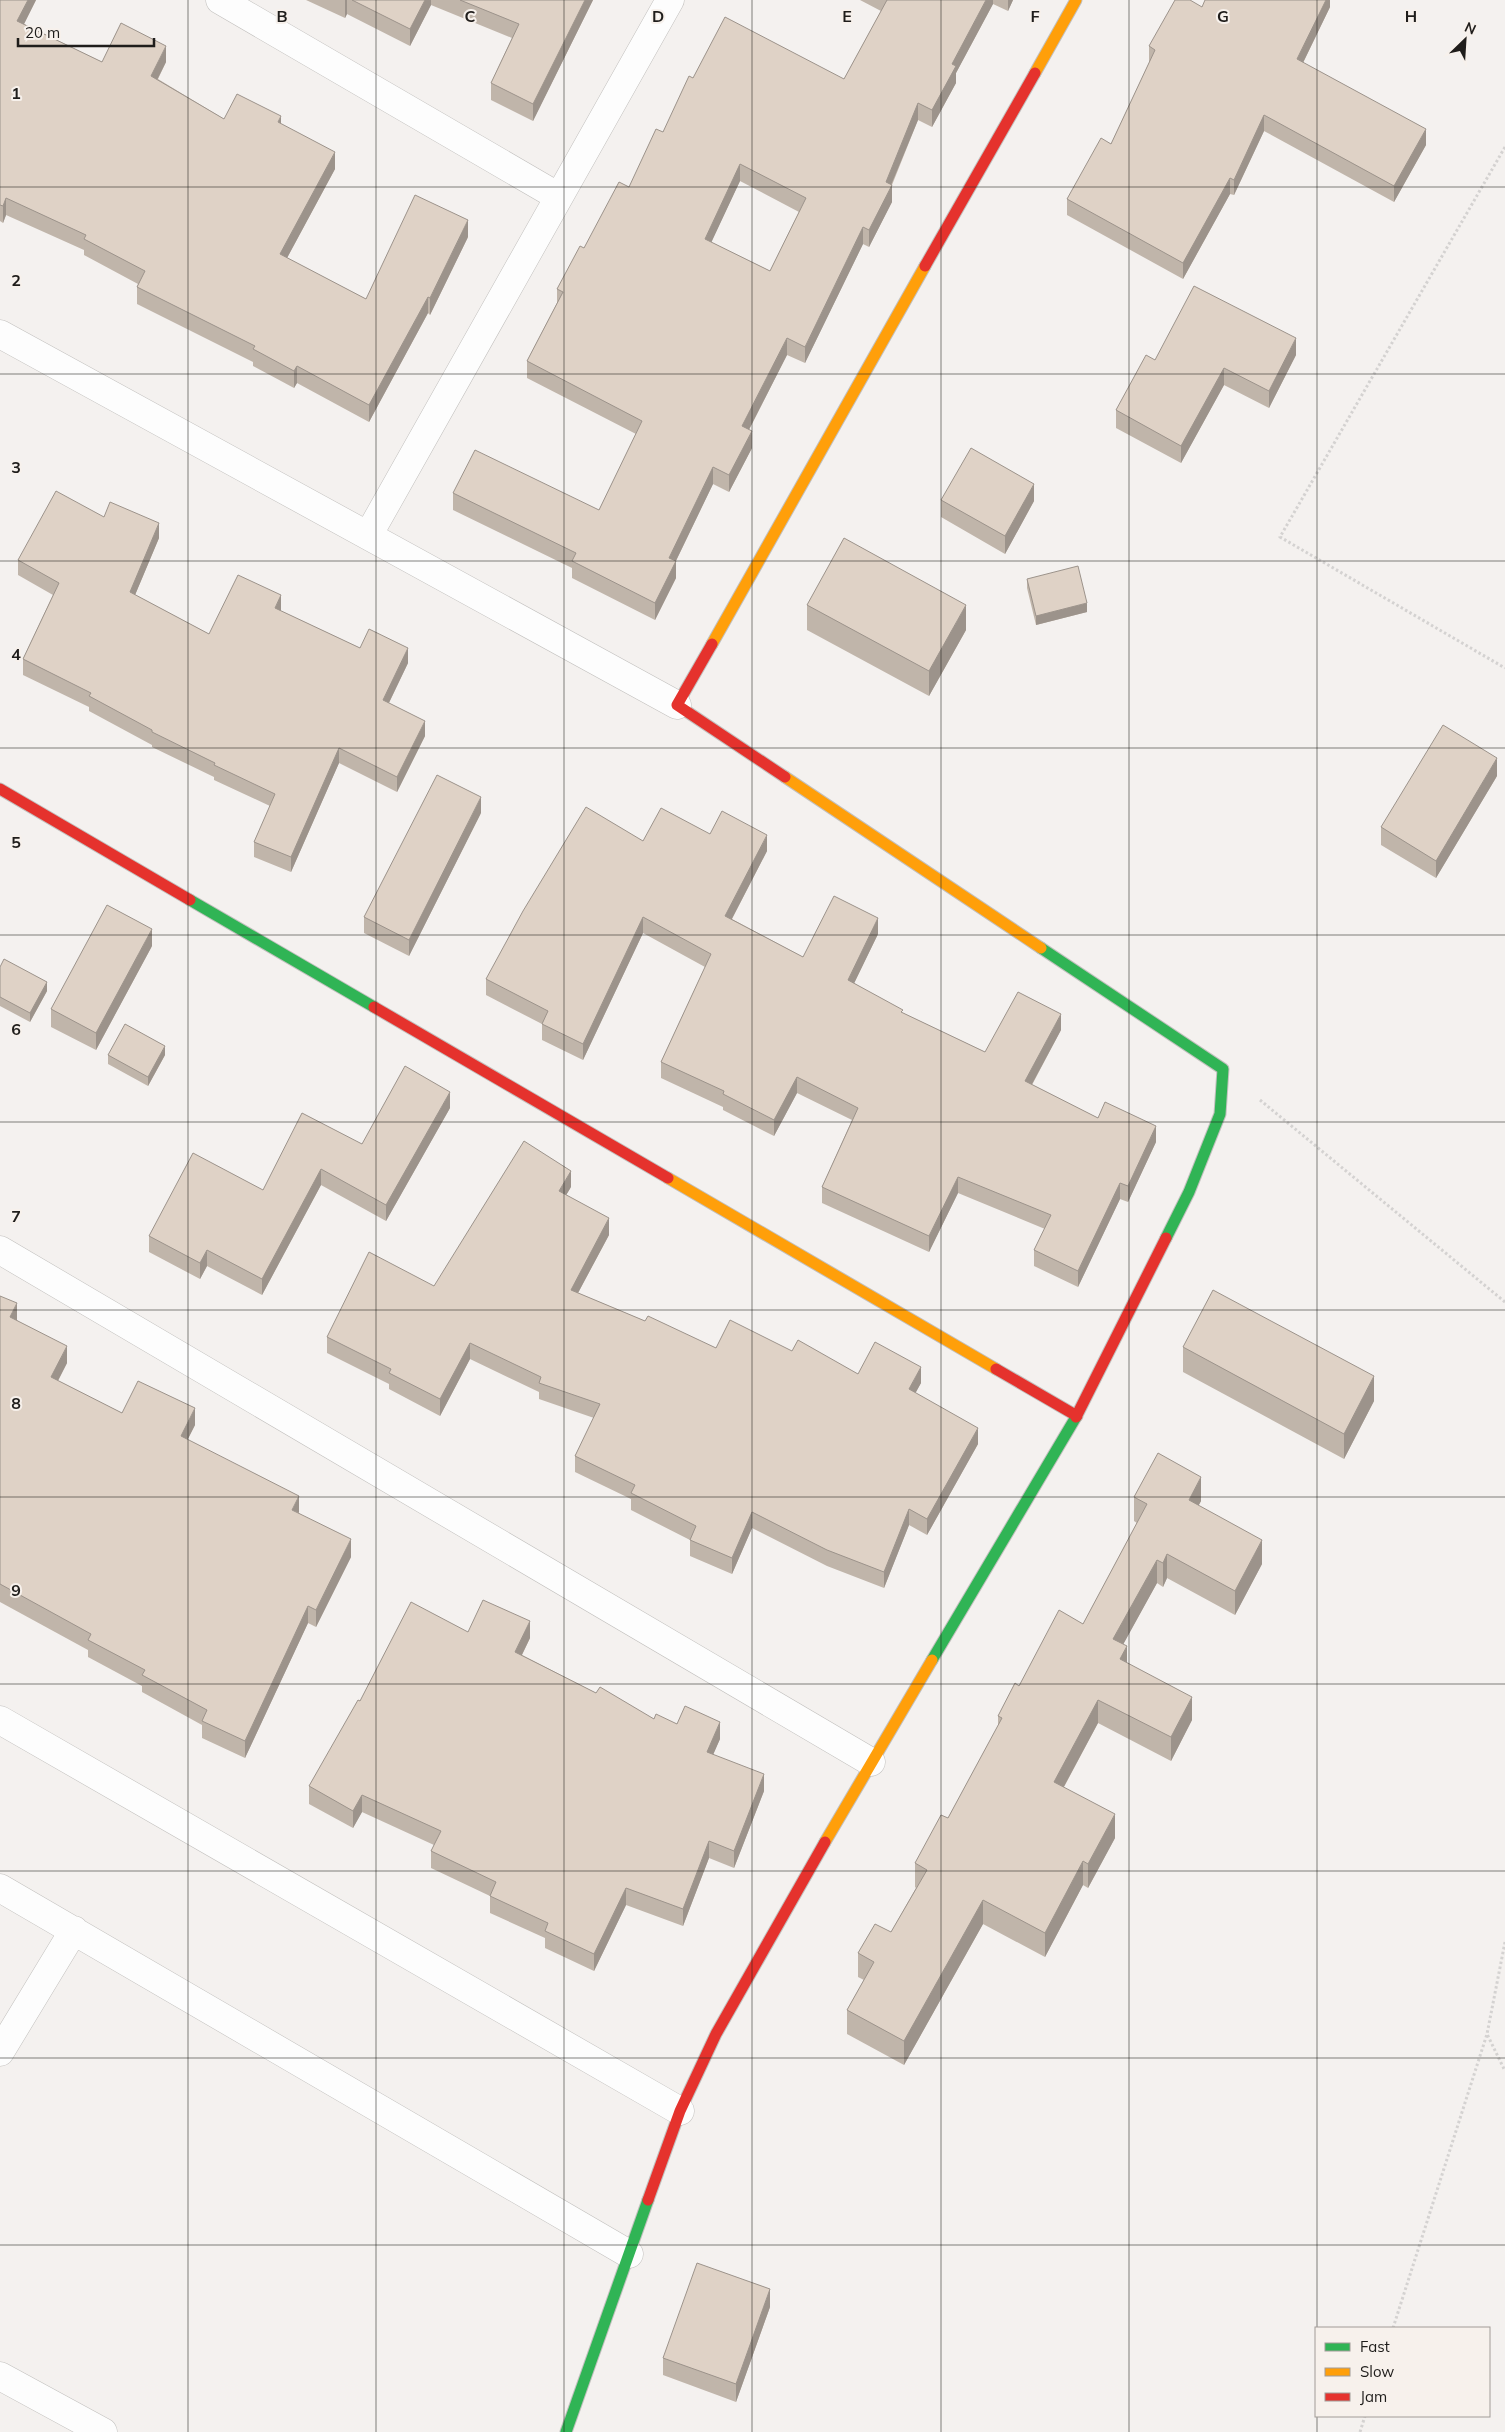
<svg xmlns="http://www.w3.org/2000/svg" width="1505" height="2432" viewBox="0 0 1505 2432" font-family="Mulish,sans-serif">
	<style>
		.lines { fill: none; stroke-linecap: round; stroke-linejoin: round }
		.street-casing { stroke: #c2c0be; stroke-width: 29 }
		.fast-casing { stroke: #c2c0be; stroke-width: 13 }
		.slow-casing { stroke: #c2c0be; stroke-width: 13 }
		.jam-casing { stroke: #c2c0be; stroke-width: 13 }
		.path { stroke: #d4d2d1; stroke-width: 3; stroke-dasharray: 2.5 2.5; stroke-linecap: butt }
		.street { stroke: #fdfdfd; stroke-width: 28 }
		.fast { stroke: #30b455; stroke-width: 11 }
		.slow { stroke: #ff9f0a; stroke-width: 11 }
		.jam { stroke: #e5322d; stroke-width: 11 }
		.wall { fill: #c0b5aa; fill-rule: evenodd }
		.shaded-wall { fill: #9c938b }
		.building { fill: #dfd2c6; stroke: #9c938b; fill-rule: evenodd }
		.grid { fill: none; stroke: #1f1d1b; stroke-width: 1; stroke-opacity: 0.55 }
		.grid-label { font-size: 16px; text-anchor: middle; font-weight: bold; fill: #1f1d1b; stroke: #f7f1ec; stroke-width: 4; stroke-linejoin: round; paint-order: stroke }
	</style>
	<rect width="100%" height="100%" fill="#f4f1ef"/>
	<g class="lines">
		<defs>
			<path id="street" d="M220 0 559 197
				M0 334 677 705
				M369 534 670 0
				M0 1250 871 1762
				M0 1720 680 2111
				M0 1888 629 2254
				M0 2052 74 1930
				M0 2376 103 2432"/>
			<path id="fast" d="M190 900 374 1007
				M1041 948 1223 1069 1220 1114 1189 1192 1166 1238
				M932 1660 1076 1417
				M566 2432 648 2200"/>
			<path id="slow" d="M1035 73 1076 0
				M712 644 925 266
				M785 777 1041 948
				M668 1178 996 1369
				M825 1842 932 1660"/>
			<path id="jam" d="M925 266 1035 73
				M712 644 677 705 785 777
				M0 789 190 900
				M374 1007 668 1178
				M996 1369 1077 1416
				M1076 1417 1166 1238
				M648 2200 680 2111 716 2034 825 1842"/>
		</defs>
		<!-- street casing -->
		<use href="#street" class="street-casing"/>
		<!-- fast casing -->
		<use href="#fast" class="fast-casing"/>
		<!-- slow casing -->
		<use href="#slow" class="slow-casing"/>
		<!-- jam casing -->
		<use href="#jam" class="jam-casing"/>
		<!-- path -->
		<path class="path" d="M1505 147 1280 537 1505 668
			M1260 1100 1505 1302
			M1505 1942 1487 2034 1505 2071
			M1393 2328 1487 2034
			M1360 2432 1365 2416"/>
		<!-- street -->
		<use href="#street" class="street"/>
		<!-- fast -->
		<use href="#fast" class="fast"/>
		<!-- slow -->
		<use href="#slow" class="slow"/>
		<!-- jam -->
		<use href="#jam" class="jam"/>
	</g>
	<!-- wall -->
	<path class="wall" d="M0 0H36L24 24 102 62H166L158 79 224 119 281 124 335 169 287 258 366 299 468 237 430 315 428 313 369 422 297 383 294 388 253 366V362L137 304V287L138 284 84 255V250L6 215 3 223 0 221Z
		M306 0H593L533 121 491 100V83L512 38 431 5 410 46 347 14 345 18Z
		M860 0H1013L1008 11 993 4 956 73V83L932 127 918 120 892 185V202L869 247 863 244 805 363 787 355 749 430 752 448 729 492 713 484 676 561V578L655 620 572 578V568L453 510V493L599 510 636 434 527 378V361L557 303V289L584 248 629 187 663 132 693 78 844 79 881 11ZM740 181 799 212 770 271 711 242Z
		M1330 0V7L1303 63 1426 145 1394 202 1264 131 1234 195 1230 194 1183 279 1067 215V199L1111 144 1149 63V46L1202 7Z
		M1296 355 1269 408 1224 385 1181 463 1116 428V410L1155 360Z
		M941 500 1034 501 1005 554 941 517Z
		M104 517 159 538 135 595 209 634 281 610V611L360 648 408 663 389 703 425 736 397 792 339 763 291 872 254 857V842L270 806 214 780V777L152 747V745L89 711V707L23 675V659L53 595 18 575V560Z
		M1027 579 1087 612 1036 625 1027 588Z
		M807 605 966 630 929 696 807 630Z
		M1497 776 1436 878 1381 845V827Z
		M481 813 409 956 364 933V917Z
		M710 834 767 851 732 919 803 957 878 934 854 983 903 1013 985 1052 1061 1030 1032 1085 1098 1118 1156 1142 1128 1202 1120 1199 1078 1287 1034 1266V1250L1045 1229 958 1193 929 1252 822 1203V1187L852 1120 797 1093 774 1136 723 1110V1107L661 1078V1062L705 967 643 933 583 1060 542 1040V1024L486 995V979L643 841Z
		M152 946 96 1050 51 1027V1009Z
		M0 967 47 991 30 1022 0 1006Z
		M108 1055H165L148 1086 108 1064Z
		M450 1108 386 1221 321 1185 262 1295 207 1266 200 1279 149 1252V1236L263 1190 362 1144Z
		M571 1187 566 1195 609 1235 578 1293 645 1321 716 1348 792 1351 858 1374 921 1383 915 1393 978 1444 927 1535 909 1525 884 1588 827 1566 752 1528 732 1574 690 1556V1540L631 1510V1499L575 1472V1456L594 1418 539 1399V1392L470 1359 440 1416 389 1389V1384L327 1353V1337L434 1286Z
		M0 1296 17 1320 67 1363 58 1381 122 1413 195 1425 187 1440 299 1513 351 1557 316 1627 308 1623 245 1758 202 1738V1725L142 1692V1686L88 1657V1650L0 1602Z
		M1183 1347 1374 1401 1344 1459 1183 1372Z
		M1134 1497 1201 1501 1198 1506 1262 1564 1235 1615 1167 1578 1163 1587 1157 1583 1123 1644 1127 1663 1192 1720 1171 1761 1098 1723 1064 1787 1115 1838 1088 1888 1083 1885 1045 1957 983 1924 904 2065 847 2034V2010L864 1980 858 1977V1953L891 1932 916 1888 915 1887V1863L948 1818 998 1726V1716L1019 1686 1083 1624 1137 1523 1134 1521Z
		M468 1632 530 1638 522 1655 596 1693 654 1719 677 1724 720 1739 713 1754 764 1791 734 1868 709 1858 683 1926 626 1905 594 1971 545 1948V1938L490 1913V1896L431 1868V1851L434 1845 362 1812 353 1828 309 1804V1786L360 1701Z
		M770 2307 736 2402 663 2375V2358Z"/>
	<!-- shaded-wall -->
	<path class="shaded-wall" d="M28 0H36L17 38V21Z
		M345 0H347V14L345 18Z
		M425 0H431V5L410 46V29Z
		M585 0H593L533 121V104Z
		M986 0H993V4L956 73V83L932 127V110L952 64Z
		M1008 0H1013L1008 11Z
		M1326 0H1330V7L1297 75V59Z
		M166 46V62L151 92V76Z
		M918 103V120L889 190 892 185V202L869 247V230L886 182Z
		M1264 115V131L1234 195V180Z
		M281 116V133L278 122Z
		M1426 129V145L1394 202V186Z
		M335 152V169L280 271V254Z
		M740 164V181L705 256V239Z
		M1230 178V194L1183 279V263Z
		M6 198V215L3 223V206Z
		M468 220V237L430 315V298Z
		M863 227V244L805 363V347Z
		M428 297V313L369 422V405Z
		M787 338V355L742 443V426Z
		M1296 338V355L1269 408V391Z
		M297 366V383L294 388V371Z
		M1224 368V385L1181 463V446Z
		M752 431V448L729 492V475Z
		M713 467V484L671 571 676 561V578L655 620V603L669 558Z
		M1034 484V501L1005 554V536Z
		M159 523V538L130 607V592Z
		M281 595V610L275 623V608Z
		M1087 603V612L1036 625V616Z
		M966 605V630L929 696V671Z
		M408 648V663L383 715V700Z
		M425 721V736L397 792V777Z
		M339 748V763L291 872V857Z
		M1497 758V776L1436 878V861Z
		M481 797V813L409 956V940Z
		M767 835V851L725 932V916Z
		M643 917V933L583 1060V1044Z
		M878 918V934L848 996V980Z
		M152 929V946L96 1050V1033Z
		M47 982V991L30 1022V1013Z
		M1061 1014V1030L1025 1097V1081Z
		M165 1046V1055L148 1086V1077Z
		M797 1077V1093L774 1136V1120Z
		M450 1092V1108L386 1221V1205Z
		M1156 1126V1142L1128 1202V1186Z
		M321 1169V1185L262 1295V1279Z
		M571 1171V1187L559 1207V1191Z
		M958 1177V1193L929 1252V1236Z
		M1120 1183V1199L1078 1287V1271Z
		M609 1218V1235L571 1306V1290Z
		M207 1250V1266L200 1279V1263Z
		M17 1303V1321L10 1317Z
		M470 1343V1359L440 1416V1399Z
		M67 1346V1363L51 1394V1377Z
		M921 1367V1383L909 1405V1389Z
		M1374 1376V1401L1344 1459V1434Z
		M195 1408V1425L181 1453V1436Z
		M978 1428V1444L927 1535V1519Z
		M1201 1477V1501L1189 1524V1500Z
		M299 1496V1513L292 1510Z
		M909 1509V1525L884 1588V1572Z
		M752 1512V1528L732 1574V1558Z
		M351 1539V1557L316 1627V1610Z
		M1262 1540V1564L1235 1615V1591Z
		M1167 1554V1578L1163 1587V1563Z
		M1157 1560V1583L1113 1663V1639Z
		M308 1606V1623L245 1758V1741Z
		M530 1621V1638L515 1669V1652Z
		M1127 1646V1670L1120 1659Z
		M1192 1697V1720L1171 1761V1737Z
		M1098 1700V1723L1054 1805V1782Z
		M720 1722V1739L707 1769V1752Z
		M764 1774V1791L734 1868V1851Z
		M362 1795V1812L353 1828V1811Z
		M1115 1814V1838L1088 1888V1864Z
		M709 1841V1858L683 1926V1909Z
		M1083 1861V1885L1045 1957V1933Z
		M626 1888V1905L594 1971V1954Z
		M983 1900V1924L904 2065V2041Z
		M770 2289V2307L736 2402V2384Z"/>
	<!-- building -->
	<path class="building" d="M0 0H28L17 21 102 62 121 23 166 46 151 76 224 119 237 94 281 116 278 122 335 152 280 254 366 299 415 195 468 220 430 298 428 297 369 405 297 366 294 371 253 349 255 346 137 287 145 271 84 239 86 235 6 198 3 206 0 205Z
		M352 0H425L410 29Z
		M460 0H585L533 104 491 83 519 24Z
		M887 0H986L952 64 956 66 932 110 918 103 886 182 892 185 869 230 863 227 805 347 787 338 742 426 752 431 729 475 713 467 669 558 676 561 655 603 572 561 576 553 453 493 475 450 599 510 642 421 527 361 563 292 557 289 580 246 584 248 619 182 629 187 656 129 663 132 689 76 693 78 725 17 844 79ZM740 164 806 198 770 271 705 239Z
		M1175 0H1190L1202 7 1205 0H1326L1297 59 1426 129 1394 186 1264 115 1234 180 1230 178 1183 263 1067 199 1101 138 1111 144 1155 50 1149 46Z
		M1194 286 1296 338 1269 391 1224 368 1181 446 1116 410 1146 355 1155 360Z
		M971 448 1034 484 1005 536 941 500Z
		M56 491 104 517 110 502 159 523 130 592 209 634 238 575 281 595 275 608 360 648 369 629 408 648 383 700 425 721 397 777 339 748 291 857 254 842 275 794 214 765 215 763 152 732V730L89 696 91 693 23 659 59 583 18 560Z
		M844 538 966 605 929 671 807 605Z
		M1078 566 1087 603 1036 616 1027 579Z
		M1443 725 1497 758 1436 861 1381 827Z
		M437 775 481 797 409 940 364 917Z
		M586 807 643 841 661 808 710 834 722 811 767 835 725 916 803 957 834 896 878 918 848 980 903 1010 901 1012 985 1052 1018 992 1061 1014 1025 1081 1098 1118 1105 1102 1156 1126 1128 1186 1120 1183 1078 1271 1034 1250 1051 1215 958 1177 929 1236 822 1187 858 1108 797 1077 774 1120 723 1094 724 1091 661 1062 711 954 643 917 583 1044 542 1024 548 1011 486 979 523 911Z
		M107 905 152 929 96 1033 51 1009Z
		M4 959 47 982 30 1013 0 997V967Z
		M125 1024 165 1046 148 1077 108 1055Z
		M405 1066 450 1092 386 1205 321 1169 262 1279 207 1250 200 1263 149 1236 193 1153 263 1190 302 1113 362 1144Z
		M524 1141 571 1171 559 1191 609 1218 571 1290 645 1321 648 1316 716 1348 730 1320 792 1351 798 1340 858 1374 875 1342 921 1367 909 1389 978 1428 927 1519 909 1509 884 1572 827 1550 752 1512 732 1558 690 1540 696 1526 631 1493 635 1485 575 1456 600 1404 539 1383 541 1377 470 1343 440 1399 389 1373 391 1369 327 1337 369 1252 434 1286Z
		M1213 1290 1374 1376 1344 1434 1183 1347Z
		M0 1296 17 1303 10 1317 67 1346 51 1377 122 1413 138 1381 195 1408 181 1436 299 1496 292 1510 351 1539 316 1610 308 1606 245 1741 202 1721 207 1710 142 1675 145 1670 88 1640 91 1634 0 1584Z
		M1158 1453 1201 1477 1189 1500 1262 1540 1235 1591 1167 1554 1163 1563 1157 1560 1113 1639 1127 1646 1120 1659 1192 1697 1171 1737 1098 1700 1054 1782 1115 1814 1088 1864 1083 1861 1045 1933 983 1900 904 2041 847 2010 874 1962 858 1953 875 1924 891 1932 927 1870 915 1863 941 1815 948 1818 1002 1718 998 1716 1015 1683 1019 1686 1059 1610 1083 1624 1147 1504 1134 1497Z
		M483 1600 530 1621 515 1652 596 1693 600 1687 654 1719 656 1714 677 1724 685 1706 720 1722 707 1752 764 1774 734 1851 709 1841 683 1909 626 1888 594 1954 545 1931 548 1923 490 1896 496 1882 431 1851 441 1831 362 1795 353 1811 309 1786 358 1700 360 1701 411 1602 468 1632Z
		M697 2263 770 2289 736 2384 663 2358Z"/>
	<!-- grid -->
	<path class="grid" d="M188 0V2432M376 0V2432M564 0V2432M752 0V2432M941 0V2432M1129 0V2432M1317 0V2328M0 187H1505M0 374H1505M0 561H1505M0 748H1505M0 935H1505M0 1122H1505M0 1310H1505M0 1497H1505M0 1684H1505M0 1871H1505M0 2058H1505M0 2245H1505M1317 2416V2432"/>
	<g class="grid-label">
		<text x="282" y="22">B</text>
		<text x="470" y="22">C</text>
		<text x="658" y="22">D</text>
		<text x="847" y="22">E</text>
		<text x="1035" y="22">F</text>
		<text x="1223" y="22">G</text>
		<text x="1411" y="22">H</text>
		<text x="16" y="99">1</text>
		<text x="16" y="286">2</text>
		<text x="16" y="473">3</text>
		<text x="16" y="660">4</text>
		<text x="16" y="848">5</text>
		<text x="16" y="1035">6</text>
		<text x="16" y="1222">7</text>
		<text x="16" y="1409">8</text>
		<text x="16" y="1596">9</text>
	</g>
	<!-- legend -->
	<rect x="1315" y="2327" width="175" height="90" fill="#f7f1ec" stroke="#a19c98"/>
	<rect x="1325" y="2343" width="25" height="8" fill="#30b455" stroke="#a19c98"/>
	<text x="1360" y="2352" font-size="15" fill="#1f1d1b">Fast</text>
	<rect x="1325" y="2368" width="25" height="8" fill="#ff9f0a" stroke="#a19c98"/>
	<text x="1360" y="2377" font-size="15" fill="#1f1d1b">Slow</text>
	<rect x="1325" y="2393" width="25" height="8" fill="#e5322d" stroke="#a19c98"/>
	<text x="1360" y="2402" font-size="15" fill="#1f1d1b">Jam</text>
	<!-- north arrow -->
	<g transform="translate(1465 40) rotate(25)" stroke="#f7f1ec" stroke-width="4" paint-order="stroke">
	<path d="M0-4L9 19L0 12L-9 19Z" fill="#1f1d1b"/>
	<text y="-8" font-size="14" font-weight="bold" text-anchor="middle" fill="#1f1d1b">N</text>
	</g>
	<!-- scale -->
	<path d="M18 38v8h136v-8" fill="none" stroke="#1f1d1b" stroke-width="2.5"/>
	<text x="25" y="38" font-size="15" fill="#1f1d1b" stroke="#f7f1ec" stroke-width="4" paint-order="stroke">20 m</text>
</svg>
